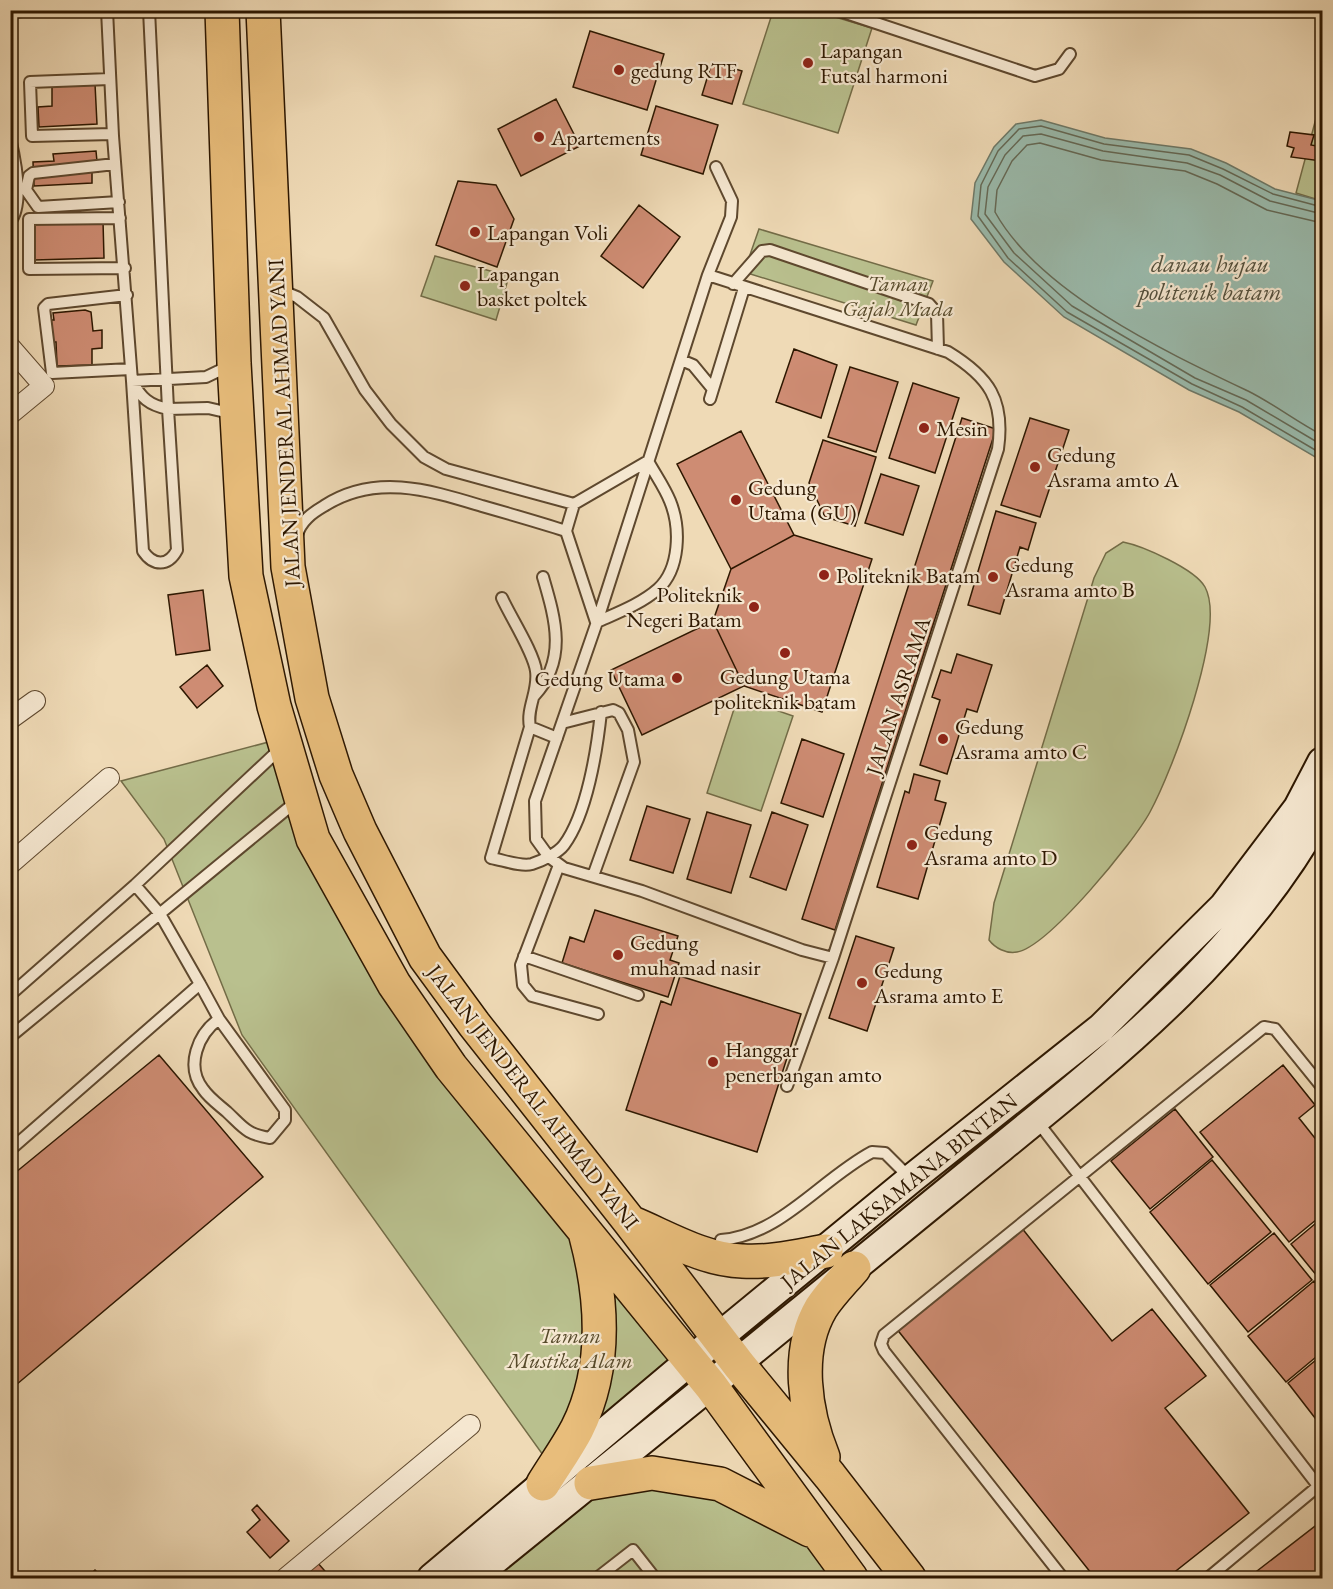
<svg xmlns="http://www.w3.org/2000/svg" width="1333" height="1589" viewBox="0 0 1333 1589" font-family="'EB Garamond',serif">
	<style>
		.green { fill: #b9c08e; stroke: #736c47; stroke-width: 1.5 }
		.water { fill: #9abbad; stroke: #6e7968; stroke-width: 1.5 }
		.lines { fill: none; stroke-linecap: round; stroke-linejoin: round }
		.shore { stroke: #646956; stroke-width: 1.5 }
		.building { fill: #ce8c73; stroke: #2d1700; stroke-width: 1.5 }
		.service-casing { stroke: #5e482e; stroke-width: 14 }
		.minor-casing { stroke: #5e482e; stroke-width: 22 }
		.secondary-casing { stroke: #2d1700; stroke-width: 32 }
		.trunk-casing { stroke: #2d1700; stroke-width: 36 }
		.service { stroke: #f5e7d0; stroke-width: 10 }
		.minor { stroke: #f5e7d0; stroke-width: 20 }
		.secondary { stroke: #f5e7d0; stroke-width: 28 }
		.trunk { stroke: #e8bd7b; stroke-width: 33 }
		.poi-dot { fill: #8f2418; stroke: #f5e7d0; stroke-width: 2 }
		.labels { text-anchor: middle; dominant-baseline: central; stroke-width: 4.5; stroke-linejoin: round; paint-order: stroke }
		.poi-label { font-size: 22px; fill: #2d1700; stroke: #f5e7d0; text-anchor: start }
		.park-label { font-size: 22px; font-style: italic; fill: #574a2b; stroke: #f5e7d0 }
		.street-label { font-size: 22px; fill: #2d1700; stroke: #f5e7d0 }
		.water-label { font-size: 24px; font-style: italic; fill: #53503d; stroke: #f5e7d0 }
	</style>
	<rect width="100%" height="100%" fill="#efdab6"/>
	<filter id="stains"><feTurbulence type="fractalNoise" baseFrequency=".00333" numOctaves="4"/><feColorMatrix values="0 0 0 0 .2 0 0 0 0 .09 0 0 0 0 .02 0 0 0 .5 -.17"/></filter>
	<radialGradient id="worn" r=".72"><stop offset=".6" stop-color="#630" stop-opacity="0"/><stop offset="1" stop-color="#630" stop-opacity=".3"/></radialGradient>
	<!-- green -->
	<path class="green" d="M773 11H815L872 28 838 133 743 104Z
		M1322 96V201L1296 193Z
		M759 229 933 281 916 325 744 272Z
		M435 256 509 276 496 320 421 296Z
		M1123 542C1143 546 1195 569 1205 587 1227 627 1172 772 1150 812 1134 842 1048 947 1017 952 1006 954 995 948 989 940L994 903 1094 578 1106 553Z
		M750 701 793 716 761 811 707 793 734 709Z
		M280 739 356 919 691 1360 543 1455 242 1035 164 839 121 781Z
		M620 1486 737 1487 855 1578H489L591 1496Z"/>
	<!-- water -->
	<path class="water" d="M1041 120 1105 138 1191 149 1226 163 1275 189 1322 201V461L1239 412 1189 390 1064 317 1004 262 971 219 975 183 994 147 1016 124Z"/>
	<g class="lines">
		<!-- shore -->
		<path class="shore" d="M1322 207 1273 194 1223 169 1189 155 1104 144 1041 126 1019 129 998 151 981 185 978 216 1008 258 1067 312 1192 384 1242 407 1322 454
			M1322 214 1270 201 1220 175 1187 163 1103 151 1041 134 1023 136 1005 155 988 187 985 214 1014 253 1072 306 1195 378 1246 400 1322 445
			M1322 223 1267 210 1217 184 1185 171 1101 160 1040 143 1027 145 1012 161 997 190 995 212C1040 293 1166 352 1248 391 1274 404 1297 422 1322 435"/>
	</g>
	<!-- building -->
	<path class="building" d="M361 10H387L362 14Z
		M590 31 664 54 647 110 573 87Z
		M712 62 742 71 732 104 702 95Z
		M95 84 97 124 39 127 38 107 52 106V87Z
		M556 99 580 146 521 176 498 129Z
		M656 106 718 125 703 174 641 155Z
		M1290 132 1314 135 1311 145 1322 147 1321 161 1291 157 1294 148 1287 146Z
		M96 151 98 172H92V183L34 186 33 162 54 161 53 154Z
		M458 181 496 185 514 219 497 267 436 245Z
		M639 205 680 237 643 288 601 256Z
		M103 221 104 258 34 260 33 223Z
		M85 310 91 312 93 331 102 330V348L92 349V365L57 366 56 342H47L50 320H54L53 313Z
		M794 349 837 365 821 418 776 402Z
		M850 367 898 382 876 452 828 437Z
		M913 383 959 398 935 473 889 458Z
		M962 418 996 429 835 930 802 919Z
		M1030 418 1069 430 1040 517 1001 505Z
		M741 431 794 535 731 569 677 464Z
		M823 440 876 457 855 526 825 517 809 483Z
		M881 474 919 486 903 535 865 523Z
		M996 511 1036 523 1028 550 1020 547 1000 614 968 605Z
		M794 535 872 559 822 712 744 686 713 621 731 569Z
		M203 590 210 650 176 655 168 595Z
		M713 621 744 686 642 735 611 670Z
		M957 654 992 665 977 712 967 709 947 774 920 765 940 700 932 697 941 670 951 673Z
		M207 665 223 686 197 708 180 687Z
		M802 739 844 754 823 817 781 803Z
		M914 774 940 781 935 800 946 803 918 899 877 887 905 791 909 793Z
		M647 806 690 819 673 873 630 860Z
		M707 812 751 825 731 893 687 879Z
		M772 812 808 825 786 890 750 877Z
		M595 910 678 936 670 960 679 963 668 997 562 963 570 937 584 942Z
		M856 936 894 948 867 1031 829 1018Z
		M680 976 801 1014 757 1152 626 1110 661 1001 671 1005Z
		M159 1055 263 1177 10 1390V1177Z
		M1283 1065 1315 1105 1299 1118 1322 1147V1215L1289 1242 1200 1132Z
		M1175 1109 1213 1157 1150 1209 1111 1161Z
		M1212 1160 1271 1232 1208 1284 1150 1212Z
		M1322 1218V1272L1317 1276 1291 1244Z
		M1021 1227 1112 1341 1152 1309 1206 1376 1165 1408 1249 1513 1167 1578H1095L896 1328Z
		M1274 1233 1312 1280 1248 1332 1210 1285Z
		M1314 1281 1322 1291V1352L1286 1382 1248 1336Z
		M1322 1355V1427L1288 1383Z
		M257 1505 289 1541 270 1558 247 1532 260 1520 252 1510Z
		M1319 1523 1322 1527V1578H1248Z
		M317 1562 331 1578H296Z
		M95 1570 103 1578H86Z"/>
	<g class="lines">
		<defs>
			<path id="service" d="M107 10 113 136 132 381C141 398 149 405 168 409L149 10
				M837 10 1035 76 1059 69 1070 54
				M10 12 36 10
				M110 79 30 82 32 136 112 134
				M10 138C15 159 24 205 10 222
				M115 164 33 173 29 176 26 190 38 207 119 202
				M716 167 732 201 731 217 708 275 597 622 535 801 536 839 549 857 564 868 642 891 802 950 833 958
				M120 218 29 219V269L125 268
				M708 275 948 352C989 377 1005 400 998 449L833 958 787 1086
				M733 284 762 251 770 250 929 304 937 313 938 349
				M280 290 297 297 324 318 365 390 391 424 424 457 446 469 574 504
				M127 295 48 304 44 308 52 373 131 369
				M681 360 693 365 712 388
				M229 366 206 377 132 381 143 551C153 566 168 567 177 550L168 409 208 408 234 414
				M710 399 744 288
				M297 535C301 521 312 513 324 506 375 473 429 490 482 506 510 514 538 522 566 531
				M502 598C510 616 534 653 536 671 539 691 526 708 530 727L557 738
				M596 622 566 531 574 504 648 461
				M597 622C617 613 641 604 658 589 680 569 681 528 670 501 665 488 655 474 648 461
				M534 696C568 660 555 618 543 577
				M562 723 613 710 619 713 628 730 634 762 593 876
				M530 727 491 858C503 860 521 867 532 864 542 861 558 853 564 845 587 814 597 750 601 712
				M559 865 521 965 523 985 532 996 598 1014
				M524 956 638 995
				M200 984 219 1019 285 1110V1120L270 1138C246 1134 244 1128 227 1112 219 1105 209 1098 203 1089 185 1066 198 1034 219 1019
				M10 995 135 885 281 748
				M10 1037 298 800
				M1037 1121 1322 1491
				M10 1150 200 984 160 914 135 885
				M721 1240C781 1235 821 1179 872 1152L885 1153 911 1179
				M597 1578 633 1550 655 1578
				M1063 1578 884 1351 881 1344 884 1335 1264 1027 1275 1029 1322 1087
				M1208 1578 1322 1483"/>
			<path id="minor" d="M10 347 44 386 10 414
				M10 719 35 701
				M10 864 109 778
				M286 1578 470 1425"/>
			<path id="secondary" d="M432 1578 691 1360 911 1179 1101 1028 1224 906 1298 808 1322 762
				M472 1578C631 1449 790 1321 948 1191 1085 1078 1236 969 1322 810"/>
			<path id="trunk" d="M222 10 234 363 246 576 274 706 313 839 394 984 451 1067 711 1386 851 1578
				M263 10 288 567 312 698 336 775 360 831 425 957 474 1024 630 1222 739 1365 830 1476 909 1578
				M632 1223C666 1237 704 1260 742 1261 770 1263 798 1256 826 1251
				M823 1457C805 1413 795 1352 821 1308 830 1294 843 1281 854 1268
				M591 1483 652 1473 720 1484 810 1530
				M543 1484C554 1466 567 1448 577 1429 607 1369 603 1300 586 1236"/>
		</defs>
		<!-- service casing -->
		<use href="#service" class="service-casing"/>
		<!-- minor casing -->
		<use href="#minor" class="minor-casing"/>
		<!-- secondary casing -->
		<use href="#secondary" class="secondary-casing"/>
		<!-- trunk casing -->
		<use href="#trunk" class="trunk-casing"/>
		<!-- service -->
		<use href="#service" class="service"/>
		<!-- minor -->
		<use href="#minor" class="minor"/>
		<!-- secondary -->
		<use href="#secondary" class="secondary"/>
		<!-- trunk -->
		<use href="#trunk" class="trunk"/>
	</g>
	<!-- markers -->
	<g class="poi-dot">
		<circle cx="808" cy="63" r="6"/>
		<circle cx="619" cy="70" r="6"/>
		<circle cx="539" cy="137" r="6"/>
		<circle cx="475" cy="232" r="6"/>
		<circle cx="465" cy="286" r="6"/>
		<circle cx="924" cy="428" r="6"/>
		<circle cx="1035" cy="467" r="6"/>
		<circle cx="736" cy="500" r="6"/>
		<circle cx="824" cy="575" r="6"/>
		<circle cx="993" cy="577" r="6"/>
		<circle cx="754" cy="607" r="6"/>
		<circle cx="785" cy="653" r="6"/>
		<circle cx="677" cy="678" r="6"/>
		<circle cx="943" cy="739" r="6"/>
		<circle cx="912" cy="845" r="6"/>
		<circle cx="618" cy="955" r="6"/>
		<circle cx="862" cy="983" r="6"/>
		<circle cx="713" cy="1062" r="6"/>
	</g>
	<g class="labels">
		<!-- poi labels -->
		<g class="poi-label">
			<text x="820" y="50">Lapangan<tspan x="820" dy="25">Futsal harmoni</tspan></text>
			<text x="631" y="70">gedung RTF</text>
			<text x="551" y="137">Apartements</text>
			<text x="487" y="232">Lapangan Voli</text>
			<text x="477" y="273">Lapangan<tspan x="477" dy="25">basket poltek</tspan></text>
			<text x="936" y="428">Mesin</text>
			<text x="1047" y="454">Gedung<tspan x="1047" dy="25">Asrama amto A</tspan></text>
			<text x="748" y="487">Gedung<tspan x="748" dy="25">Utama (GU)</tspan></text>
			<text x="1005" y="564">Gedung<tspan x="1005" dy="25">Asrama amto B</tspan></text>
			<text x="836" y="575">Politeknik Batam</text>
			<text x="742" y="594" text-anchor="end">Politeknik<tspan x="742" dy="25">Negeri Batam</tspan></text>
			<text x="785" y="676" text-anchor="middle">Gedung Utama<tspan x="785" dy="25">politeknik batam</tspan></text>
			<text x="665" y="678" text-anchor="end">Gedung Utama</text>
			<text x="955" y="726">Gedung<tspan x="955" dy="25">Asrama amto C</tspan></text>
			<text x="924" y="832">Gedung<tspan x="924" dy="25">Asrama amto D</tspan></text>
			<text x="630" y="942">Gedung<tspan x="630" dy="25">muhamad nasir</tspan></text>
			<text x="874" y="970">Gedung<tspan x="874" dy="25">Asrama amto E</tspan></text>
			<text x="725" y="1049">Hanggar<tspan x="725" dy="25">penerbangan amto</tspan></text>
		</g>
		<!-- park labels -->
		<g class="park-label">
			<text x="898" y="283">Taman<tspan x="898" dy="25">Gajah Mada</tspan></text>
			<text x="570" y="1335">Taman<tspan x="570" dy="25">Mustika Alam</tspan></text>
		</g>
		<!-- street labels -->
		<g class="street-label">
			<text transform="translate(284 423) rotate(-93)">JALAN JENDERAL AHMAD YANI</text>
			<text transform="translate(898 696) rotate(-72)">JALAN ASRAMA</text>
			<text transform="translate(533 1097) rotate(52)">JALAN JENDERAL AHMAD YANI</text>
			<text transform="translate(899 1191) rotate(-39)">JALAN LAKSAMANA BINTAN</text>
		</g>
		<!-- water labels -->
		<g class="water-label">
			<text x="1210" y="263">danau hujau<tspan x="1210" dy="28">politenik batam</tspan></text>
		</g>
	</g>
	<!-- margin -->
	<rect width="1333" height="1589" fill="none" stroke="#efdab6" stroke-width="36"/>
	<rect x="12" y="12" width="1309" height="1565" fill="none" stroke="#2d1700" stroke-width="3"/>
	<rect x="18" y="18" width="1297" height="1553" fill="none" stroke="#2d1700" stroke-width="1.5"/>
	<rect width="100%" height="100%" filter="url(#stains)"/>
	<rect width="100%" height="100%" fill="url(#worn)"/>
</svg>
